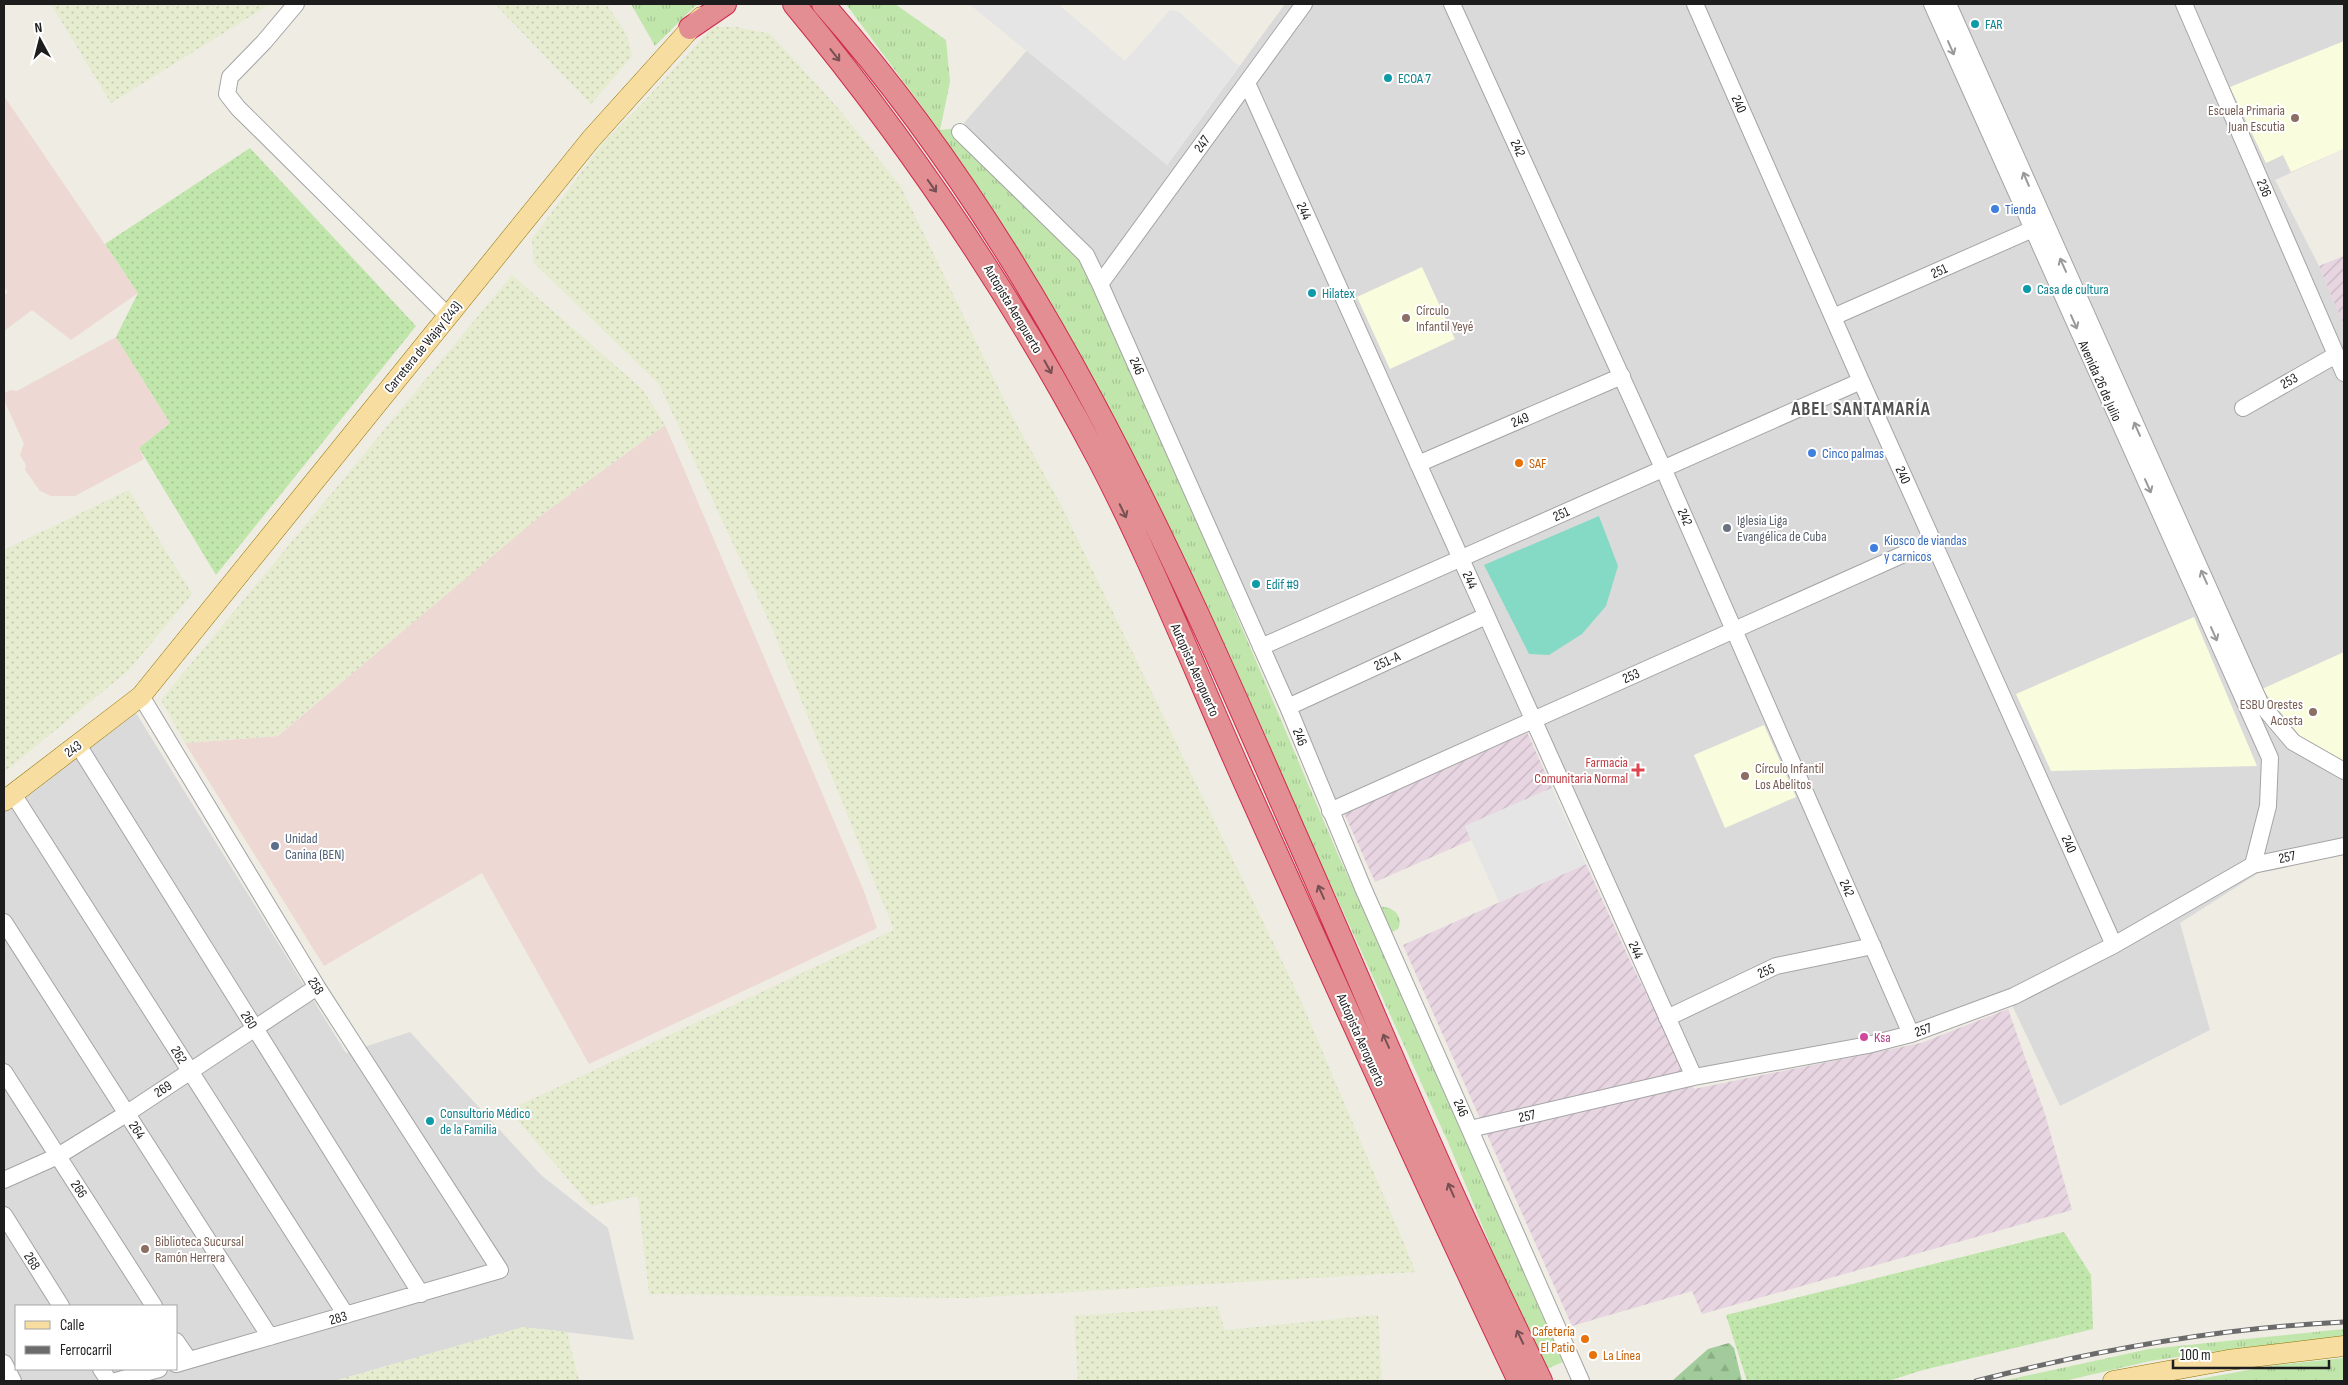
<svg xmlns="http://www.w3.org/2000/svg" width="2348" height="1385" viewBox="0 0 2348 1385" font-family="'Sofia Sans Condensed',sans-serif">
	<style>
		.residential { fill: #dbdada; fill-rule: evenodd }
		.commercial { fill: #eed8d3 }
		.industrial { fill: url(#industrial-furrows) }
		.education { fill: #f9fddd }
		.farmland { fill: url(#farmland-dots) }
		.grass { fill: url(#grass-tufts) }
		.forest { fill: url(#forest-firs) }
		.garden { fill: url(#garden-dots) }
		.pitch { fill: #84dac5 }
		.parking { fill: #e5e5e5 }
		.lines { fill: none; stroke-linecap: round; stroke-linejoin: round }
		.minor-casing { stroke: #a4a4a4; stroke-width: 18 }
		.major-casing { stroke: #8f7507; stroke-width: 21 }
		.highway-casing { stroke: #d02c4d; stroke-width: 24 }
		.minor { stroke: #fff; stroke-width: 16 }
		.major { stroke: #f7dd9f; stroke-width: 20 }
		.highway { stroke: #e28e92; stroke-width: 22 }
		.rail-casing { stroke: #6b6b6b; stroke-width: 5 }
		.rail { stroke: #fff; stroke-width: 3; stroke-dasharray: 9; stroke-linecap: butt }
		.oneway { stroke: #999 }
		.oneway2 { stroke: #765052 }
		.culture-dot { fill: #0f9aa8; stroke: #fff; stroke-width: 2 }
		.education-dot { fill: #8d6e63; stroke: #fff; stroke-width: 2 }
		.shop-dot { fill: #3f7fe0; stroke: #fff; stroke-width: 2 }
		.food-dot { fill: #e8710a; stroke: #fff; stroke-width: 2 }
		.worship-dot { fill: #6b7280; stroke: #fff; stroke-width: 2 }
		.health-dot { fill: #e0444e; stroke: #fff; stroke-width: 2 }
		.service-dot { fill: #5c6f8a; stroke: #fff; stroke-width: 2 }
		.hotel-dot { fill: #d1479c; stroke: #fff; stroke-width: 2 }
		.labels { text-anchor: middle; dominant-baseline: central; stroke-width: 4; stroke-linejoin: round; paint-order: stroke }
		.culture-label { font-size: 14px; fill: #0d838f; stroke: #fff; text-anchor: start }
		.street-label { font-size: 14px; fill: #1d1d1d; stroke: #fff }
		.education-label { font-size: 14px; fill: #785e54; stroke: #fff; text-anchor: start }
		.shop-label { font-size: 14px; fill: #366cbe; stroke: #fff; text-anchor: start }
		.food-label { font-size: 14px; fill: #c56008; stroke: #fff; text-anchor: start }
		.worship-label { font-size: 14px; fill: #5b616d; stroke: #fff; text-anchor: start }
		.health-label { font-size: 14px; fill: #be3a42; stroke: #fff; text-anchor: end }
		.service-label { font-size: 14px; fill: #4e5e75; stroke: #fff; text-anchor: start }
		.hotel-label { font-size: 14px; fill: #b23c85; stroke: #fff; text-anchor: start }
		.district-label { font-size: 19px; font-weight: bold; letter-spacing: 1px; fill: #505050; stroke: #fff }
	</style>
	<defs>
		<pattern id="industrial-furrows" width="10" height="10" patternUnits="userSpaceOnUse" patternTransform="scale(1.25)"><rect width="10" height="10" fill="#e7d5e1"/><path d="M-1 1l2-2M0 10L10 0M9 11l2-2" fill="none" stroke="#c6b6c1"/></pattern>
		<pattern id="farmland-dots" width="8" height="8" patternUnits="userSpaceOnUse" patternTransform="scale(1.25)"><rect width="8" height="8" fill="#e6eccf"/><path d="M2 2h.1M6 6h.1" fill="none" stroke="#c5cab1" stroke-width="1.8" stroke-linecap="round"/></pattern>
		<pattern id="grass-tufts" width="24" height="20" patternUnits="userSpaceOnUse" patternTransform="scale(1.25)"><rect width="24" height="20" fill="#c0e6ab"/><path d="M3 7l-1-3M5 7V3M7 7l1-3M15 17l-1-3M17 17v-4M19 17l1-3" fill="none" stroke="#a5c593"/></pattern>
		<pattern id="forest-firs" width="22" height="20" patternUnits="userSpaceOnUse" patternTransform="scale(1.25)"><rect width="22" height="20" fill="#a1cb9a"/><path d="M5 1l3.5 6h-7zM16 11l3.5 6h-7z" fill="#8aae84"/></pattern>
		<pattern id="garden-dots" width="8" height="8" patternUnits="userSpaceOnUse" patternTransform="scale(1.25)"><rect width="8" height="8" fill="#c0e6ab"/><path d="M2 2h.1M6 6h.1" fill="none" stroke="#a5c593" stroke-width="1.8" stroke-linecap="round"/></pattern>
	</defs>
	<rect width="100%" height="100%" fill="#eeece3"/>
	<!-- residential -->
	<path class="residential" d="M1285 4H2344V149L2275 180 2319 266 2344 326V855L2274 863 2180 923 2210 1030 2060 1106 2011 1003 1697 1080 1528 716 1332 803 1080 243 964 123 1029 48 1167 165Z
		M136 713 346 1053 410 1032 541 1175 608 1228 634 1340 523 1327 334 1381H4V810ZM16 1306H176V1369H16Z"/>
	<!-- commercial -->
	<path class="commercial" d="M4 96 138 293 71 340 32 310 4 331V295L8 292 4 287Z
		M116 337 170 423 139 448 144 459 75 496H51L40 491 25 470 26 465 20 455 24 444 4 400 5 393 10 390 17 391Z
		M665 425 863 889 877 928 589 1064 482 873 324 966 185 743 278 736 536 519Z"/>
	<!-- industrial -->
	<path class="industrial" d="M2344 256V326L2319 266Z
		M1527 732 1552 788 1465 826 1471 840 1375 882 1344 813Z
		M1586 864 1630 961 1694 1089 1921 1043 2008 1009 2045 1114 2072 1210 1702 1314 1692 1291 1572 1326 1403 945Z"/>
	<!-- education -->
	<path class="education" d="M2344 41V149L2291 172 2283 155 2266 163 2230 87Z
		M1422 267 1455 339 1390 369 1357 297Z
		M2194 617 2257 766 2051 771 2016 694Z
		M2344 652V761L2300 736 2262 689Z
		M1764 725 1796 797 1725 828 1694 755Z"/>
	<!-- farmland -->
	<path class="farmland" d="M51 4H270L111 103Z
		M495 4H606L626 33 632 56 591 104Z
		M713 27H736L770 34 838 108 901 187 1012 416 1061 505 1298 994 1416 1272 967 1298 649 1294 638 1196 591 1206 509 1110 894 930 773 630 659 384 534 263 532 239 603 143 637 109Z
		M512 275 643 390 665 425 544 513 277 736 185 743 161 700Z
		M129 490 192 594 129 670 4 772V550Z
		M1217 1306 1225 1330 1378 1315 1382 1381H1078L1074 1316Z
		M523 1327 567 1332 579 1381H334Z"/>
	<!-- grass -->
	<path class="grass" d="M631 4H697L655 46Z
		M846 4H895L946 40 950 82 940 130 951 129 1077 257 1092 280 1173 465 1339 857 1401 991 1565 1361 1542 1371 1448 1142 1155 498C1114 418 1072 339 1026 262 972 172 908 88 846 4Z
		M1377 907C1390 905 1405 914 1398 929L1388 934Z
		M2344 1329V1338L2239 1348 2150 1361 2064 1381H2002L2149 1349Z
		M2344 1358V1381H2188L2276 1365Z"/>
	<!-- forest -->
	<path class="forest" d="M1729 1343 1734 1348 1742 1381H1672L1708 1349Z"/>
	<!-- garden -->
	<path class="garden" d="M250 148 416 326 216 575 139 448 170 423 116 337 138 293 105 244Z
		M2064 1232 2091 1275 2093 1329 1923 1370 1888 1381H1747L1726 1315Z"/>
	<!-- pitch -->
	<path class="pitch" d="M1599 516 1618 566 1606 606 1582 634 1549 655 1529 654 1484 565Z"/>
	<!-- parking -->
	<path class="parking" d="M969 4H1058L1125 61 1170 10 1179 12 1239 66 1167 165Z
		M1552 788 1586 864 1499 902 1465 826Z"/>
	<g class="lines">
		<defs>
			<path id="minor" d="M296 4 264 42 230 77 227 94 238 108 448 316
				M1452 4 1663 468 1911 1034
				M1695 4 1861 381 2114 945
				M1932 4 2270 758 2268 806 2253 865
				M1948 4 2260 703 2293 742 2344 771
				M2184 4 2344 373
				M1247 83 1694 1077
				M960 132 1086 255 1100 284 1288 707 1363 888 1581 1381
				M1100 284 1304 4
				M1833 317 2042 225
				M2243 408 2336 355
				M1418 464 1622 376
				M1261 647 1861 381
				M141 696 317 987 500 1270 176 1364
				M1288 707 1486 616
				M78 745 421 1294
				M13 794 346 1315
				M1330 811 1933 541
				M4 922 270 1337
				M1667 1018 1776 966 1873 946
				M4 1072 154 1306
				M1470 1129 1694 1077 1868 1045 1911 1034 2014 996 2114 945 2253 865 2344 846
				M4 1180 58 1156 126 1114 317 987
				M4 1215 61 1306
				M176 1341 189 1360
				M4 1363 13 1381
				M101 1369 109 1381
				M116 1381 159 1369"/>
			<path id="major" d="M4 801 141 696 591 139 701 17
				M2113 1381 2228 1360 2344 1346"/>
			<path id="highway" d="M794 4C911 145 1013 297 1099 460 1157 571 1202 689 1254 803 1341 997 1428 1190 1519 1381
				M823 4C1037 246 1167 538 1294 831 1347 950 1397 1071 1451 1190 1480 1254 1511 1318 1541 1381
				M690 28 725 4"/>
		</defs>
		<!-- minor casing -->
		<use href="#minor" class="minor-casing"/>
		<!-- major casing -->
		<use href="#major" class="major-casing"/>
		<!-- highway casing -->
		<use href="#highway" class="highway-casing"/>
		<!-- minor -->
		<use href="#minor" class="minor"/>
		<!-- major -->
		<use href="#major" class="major"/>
		<!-- highway -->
		<use href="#highway" class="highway"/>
		<defs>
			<path id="rail" d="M1976 1381C2096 1350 2220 1328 2344 1322"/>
		</defs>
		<!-- rail casing -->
		<use href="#rail" class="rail-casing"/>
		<!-- rail -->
		<use href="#rail" class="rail"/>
	</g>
	<!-- one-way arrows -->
	<defs><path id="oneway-shaft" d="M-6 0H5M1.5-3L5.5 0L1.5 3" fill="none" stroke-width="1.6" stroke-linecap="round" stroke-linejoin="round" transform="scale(1.25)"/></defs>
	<g class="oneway">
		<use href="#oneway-shaft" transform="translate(1951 48) rotate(66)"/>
		<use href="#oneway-shaft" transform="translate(2026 179) rotate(-113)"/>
		<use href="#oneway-shaft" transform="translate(2063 265) rotate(-114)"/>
		<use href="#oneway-shaft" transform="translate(2074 322) rotate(66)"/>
		<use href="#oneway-shaft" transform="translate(2137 429) rotate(-114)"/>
		<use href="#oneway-shaft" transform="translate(2148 486) rotate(66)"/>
		<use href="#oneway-shaft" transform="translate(2204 577) rotate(-114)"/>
		<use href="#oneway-shaft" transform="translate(2214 634) rotate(66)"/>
	</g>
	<g class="oneway2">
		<use href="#oneway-shaft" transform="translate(835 55) rotate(52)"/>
		<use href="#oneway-shaft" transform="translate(932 186) rotate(55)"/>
		<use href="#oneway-shaft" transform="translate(1048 367) rotate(61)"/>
		<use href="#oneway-shaft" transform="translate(1123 511) rotate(64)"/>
		<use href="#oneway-shaft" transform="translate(1321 892) rotate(-114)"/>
		<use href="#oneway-shaft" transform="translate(1386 1041) rotate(-114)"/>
		<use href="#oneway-shaft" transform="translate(1451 1190) rotate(-114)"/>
		<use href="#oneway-shaft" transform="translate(1520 1337) rotate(-115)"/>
	</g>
	<!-- markers -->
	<g class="culture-dot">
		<circle cx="1975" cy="24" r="5"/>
		<circle cx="1388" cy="78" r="5"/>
		<circle cx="2027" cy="289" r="5"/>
		<circle cx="1312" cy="293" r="5"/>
		<circle cx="1256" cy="584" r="5"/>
		<circle cx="430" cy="1121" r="5"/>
	</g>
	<g class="education-dot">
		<circle cx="2295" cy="118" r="5"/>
		<circle cx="1406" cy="318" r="5"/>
		<circle cx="2313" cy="712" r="5"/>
		<circle cx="1745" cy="776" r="5"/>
		<circle cx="145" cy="1249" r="5"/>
	</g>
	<g class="shop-dot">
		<circle cx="1995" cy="209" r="5"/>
		<circle cx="1812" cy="453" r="5"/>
		<circle cx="1874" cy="548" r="5"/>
	</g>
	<g class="food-dot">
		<circle cx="1519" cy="463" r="5"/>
		<circle cx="1585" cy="1339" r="5"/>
		<circle cx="1593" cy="1355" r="5"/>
	</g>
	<circle class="worship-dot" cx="1727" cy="528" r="5"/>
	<path class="health-dot" d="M1635.5 762.5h5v5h5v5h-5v5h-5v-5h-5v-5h5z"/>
	<circle class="service-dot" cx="275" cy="846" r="5"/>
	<circle class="hotel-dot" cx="1864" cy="1037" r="5"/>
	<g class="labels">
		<!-- culture labels -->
		<g class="culture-label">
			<text x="1985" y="24">FAR</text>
			<text x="1398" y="78">ECOA 7</text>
			<text x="2037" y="289">Casa de cultura</text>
			<text x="1322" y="293">Hilatex</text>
			<text x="1266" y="584">Edif #9</text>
			<text x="440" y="1113">Consultorio Médico<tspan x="440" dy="16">de la Familia</tspan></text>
		</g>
		<!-- street labels -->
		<g class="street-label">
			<text transform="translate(1739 104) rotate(66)">240</text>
			<text transform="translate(1202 144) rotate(-54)">247</text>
			<text transform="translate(1518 148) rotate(66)">242</text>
			<text transform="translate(2264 188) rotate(67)">236</text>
			<text transform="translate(1304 211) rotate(66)">244</text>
			<text transform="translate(1939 271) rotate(-24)">251</text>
			<text transform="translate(1013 309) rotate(59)">Autopista Aeropuerto</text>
			<text transform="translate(423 347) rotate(-51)">Carretera de Wajay (243)</text>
			<text transform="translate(1137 366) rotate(66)">246</text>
			<text transform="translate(2100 381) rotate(66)">Avenida 26 de Julio</text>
			<text transform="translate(2289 381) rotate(-30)">253</text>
			<text transform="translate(1520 420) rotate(-23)">249</text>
			<text transform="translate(1903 475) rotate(66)">240</text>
			<text transform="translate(1561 514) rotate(-24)">251</text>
			<text transform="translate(1685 517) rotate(66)">242</text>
			<text transform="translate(1470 580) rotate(66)">244</text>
			<text transform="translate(1387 661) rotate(-24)">251-A</text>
			<text transform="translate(1195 670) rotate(66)">Autopista Aeropuerto</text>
			<text transform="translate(1631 676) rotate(-24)">253</text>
			<text transform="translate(1300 737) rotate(68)">246</text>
			<text transform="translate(73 749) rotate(-37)">243</text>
			<text transform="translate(2069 844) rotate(66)">240</text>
			<text transform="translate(2287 857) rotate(-12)">257</text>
			<text transform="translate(1847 888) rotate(66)">242</text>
			<text transform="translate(1636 950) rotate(66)">244</text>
			<text transform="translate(1766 971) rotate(-24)">255</text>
			<text transform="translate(316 986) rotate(58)">258</text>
			<text transform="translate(249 1020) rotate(58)">260</text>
			<text transform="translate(1923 1030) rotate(-19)">257</text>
			<text transform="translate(1361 1040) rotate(66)">Autopista Aeropuerto</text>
			<text transform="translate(179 1055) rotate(58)">262</text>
			<text transform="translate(163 1089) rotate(-34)">269</text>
			<text transform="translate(1461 1108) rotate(66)">246</text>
			<text transform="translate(1527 1116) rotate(-13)">257</text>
			<text transform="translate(137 1130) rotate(57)">264</text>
			<text transform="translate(79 1189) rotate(57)">266</text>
			<text transform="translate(32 1261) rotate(58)">268</text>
			<text transform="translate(338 1318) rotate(-16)">283</text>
		</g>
		<!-- education labels -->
		<g class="education-label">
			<text x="2285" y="110" text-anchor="end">Escuela Primaria<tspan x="2285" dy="16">Juan Escutia</tspan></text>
			<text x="1416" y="310">Círculo<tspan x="1416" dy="16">Infantil Yeyé</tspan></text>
			<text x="2303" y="704" text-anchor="end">ESBU Orestes<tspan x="2303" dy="16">Acosta</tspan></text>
			<text x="1755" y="768">Círculo Infantil<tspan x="1755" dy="16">Los Abelitos</tspan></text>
			<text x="155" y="1241">Biblioteca Sucursal<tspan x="155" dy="16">Ramón Herrera</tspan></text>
		</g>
		<!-- shop labels -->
		<g class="shop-label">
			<text x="2005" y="209">Tienda</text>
			<text x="1822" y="453">Cinco palmas</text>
			<text x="1884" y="540">Kiosco de viandas<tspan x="1884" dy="16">y carnicos</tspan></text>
		</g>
		<!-- food labels -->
		<g class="food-label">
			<text x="1529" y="463">SAF</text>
			<text x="1575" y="1331" text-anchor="end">Cafetería<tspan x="1575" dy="16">El Patio</tspan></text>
			<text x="1603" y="1355">La Línea</text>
		</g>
		<!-- worship labels -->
		<g class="worship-label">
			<text x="1737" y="520">Iglesia Liga<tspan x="1737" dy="16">Evangélica de Cuba</tspan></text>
		</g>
		<!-- health labels -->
		<g class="health-label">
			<text x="1628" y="762">Farmacia<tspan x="1628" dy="16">Comunitaria Normal</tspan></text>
		</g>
		<!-- service labels -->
		<g class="service-label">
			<text x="285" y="838">Unidad<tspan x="285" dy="16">Canina (BEN)</tspan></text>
		</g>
		<!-- hotel labels -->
		<g class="hotel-label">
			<text x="1874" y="1037">Ksa</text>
		</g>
		<!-- district labels -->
		<g class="district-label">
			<text x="1861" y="409">ABEL SANTAMARÍA</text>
		</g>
	</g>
	<!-- border -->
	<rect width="2348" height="1385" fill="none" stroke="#1d1d1d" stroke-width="10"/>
	<!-- legend -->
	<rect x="15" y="1305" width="162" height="65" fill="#ffffff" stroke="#a5a5a5"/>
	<rect x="25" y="1321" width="25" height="8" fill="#f7dd9f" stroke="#a5a5a5"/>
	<text x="60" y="1330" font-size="15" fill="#1d1d1d">Calle</text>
	<rect x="25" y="1346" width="25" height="8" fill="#6b6b6b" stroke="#a5a5a5"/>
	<text x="60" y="1355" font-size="15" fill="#1d1d1d">Ferrocarril</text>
	<!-- north arrow -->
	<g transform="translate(40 40) rotate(353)" stroke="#ffffff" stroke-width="4" paint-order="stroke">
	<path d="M0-4L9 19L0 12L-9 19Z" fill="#1d1d1d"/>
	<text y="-8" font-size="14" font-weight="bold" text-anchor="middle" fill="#1d1d1d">N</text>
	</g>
	<!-- scale -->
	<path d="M2173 1360v8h156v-8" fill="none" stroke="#1d1d1d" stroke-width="2.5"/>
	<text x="2180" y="1360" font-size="15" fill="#1d1d1d" stroke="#ffffff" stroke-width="4" paint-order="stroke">100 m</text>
</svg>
